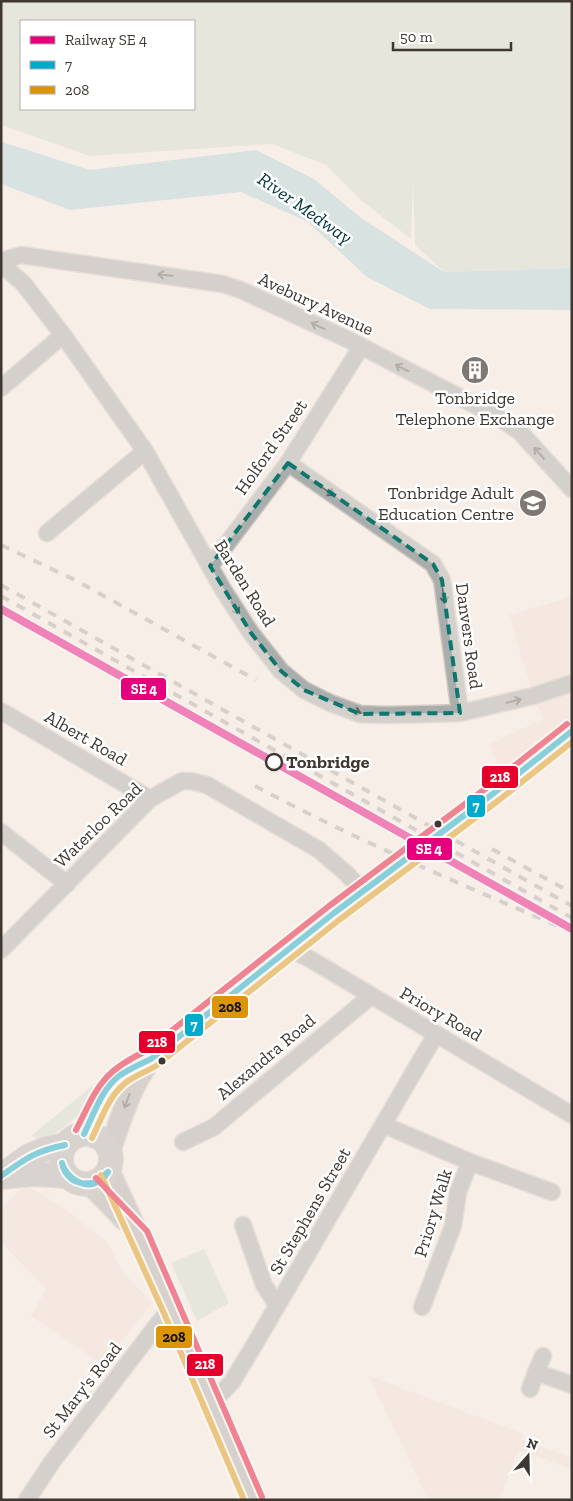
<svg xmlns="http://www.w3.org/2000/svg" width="573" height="1501" viewBox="0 0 573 1501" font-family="'Zilla Slab',serif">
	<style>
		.commercial { fill: #f1dfd7 }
		.green { fill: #d3dcce; fill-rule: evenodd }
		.water { fill: #b1d2d7 }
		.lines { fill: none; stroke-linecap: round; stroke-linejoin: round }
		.minor-casing { stroke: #d1c9c4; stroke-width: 19 }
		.major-casing { stroke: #d1c9c4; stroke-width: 24 }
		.highway-casing { stroke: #d1c9c4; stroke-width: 26 }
		.minor { stroke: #a9adab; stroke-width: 16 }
		.major { stroke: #adaeac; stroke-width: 21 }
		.highway { stroke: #b2b2b0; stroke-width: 24 }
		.rail { stroke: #aeadab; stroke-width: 4; stroke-dasharray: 9 9; stroke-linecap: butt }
		.major-bridge-casing { stroke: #d1c9c4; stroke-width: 24; stroke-linecap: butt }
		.major-bridge { stroke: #adaeac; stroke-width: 21 }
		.bus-1-casing { stroke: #fff; stroke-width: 10 }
		.bus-2-casing { stroke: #fff; stroke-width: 10 }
		.bus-3-casing { stroke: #fff; stroke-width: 10 }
		.bus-1 { stroke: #00a9ce; stroke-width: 6 }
		.bus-2 { stroke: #db9507; stroke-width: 6 }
		.bus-3 { stroke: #e4002b; stroke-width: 6 }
		.rail-1-casing { stroke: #fff; stroke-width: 11 }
		.rail-1 { stroke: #e5007d; stroke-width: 8 }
		.oneway { stroke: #64605c }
		.oneway2 { stroke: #66615c }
		.marked { fill: none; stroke: #0f766e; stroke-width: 4; stroke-dasharray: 10 6; stroke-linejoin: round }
		.stop-dot { fill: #fff; stroke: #3f3731; stroke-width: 2.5 }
		.bus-dot { fill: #3f3731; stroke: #fff; stroke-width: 2 }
		.labels { text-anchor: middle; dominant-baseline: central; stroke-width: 5; stroke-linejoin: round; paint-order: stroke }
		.street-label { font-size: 18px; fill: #3f3731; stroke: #fff }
		.poi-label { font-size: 18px; fill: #3f3731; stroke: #fff }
		.stop-label { font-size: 18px; font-weight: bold; fill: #3f3731; stroke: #fff; text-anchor: start }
		.water-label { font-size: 19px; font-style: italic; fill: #04373e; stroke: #fff }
		.line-badge { stroke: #fff; stroke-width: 2 }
		.badge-label { font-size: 14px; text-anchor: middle; font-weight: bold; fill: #fff }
		.pale-badge-label { font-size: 14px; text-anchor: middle; font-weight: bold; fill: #111 }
	</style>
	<rect width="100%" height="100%" fill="#f7eee7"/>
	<!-- commercial -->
	<path class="commercial" d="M572 597V719L499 771 490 744 543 719 533 696 509 615Z
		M25 1185 63 1207 107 1242 123 1272 152 1303 103 1365 31 1316 46 1289 1 1242V1208Z
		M369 1376 524 1434 522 1440 572 1458V1469L518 1450 500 1500H428Z"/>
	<!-- green -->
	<path class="green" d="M1 1H572V268L444 272 415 245 413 181 411 239 362 201 326 165 272 144 90 156 1 125ZM21 21H194V109H21Z
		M92 1086 95 1095C78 1119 65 1128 39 1142L32 1135Z
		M204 1249 229 1303 197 1321 171 1263Z"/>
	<!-- water -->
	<path class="water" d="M1 141 5 143 90 170 256 150 314 179 361 218 444 272 572 268V310L430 309 367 277 308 222 241 192 70 210 1 184Z"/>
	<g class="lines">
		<defs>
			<path id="minor" d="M1 261 21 255 223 284 241 290 349 340 498 417 520 432 572 489
				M1 264 23 283 63 335 145 451 222 588 251 633 281 671 304 690 330 703 360 714 385 715 431 714 460 713 533 696 572 683
				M1 388 63 335
				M288 463 433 564 442 580 460 713
				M47 533 145 451
				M210 566 288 463 361 347
				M1 711 150 799
				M1 832 67 884
				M289 949 310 959 572 1115
				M1 950 150 799 182 781H191L207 785 319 850 347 874 362 891
				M384 1125 470 1162 458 1192 453 1226 422 1307
				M183 1142 214 1127 371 996
				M470 1162 552 1192
				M243 1225 264 1285 277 1305
				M543 1356 536 1372 572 1385
				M530 1389 536 1372
				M212 1403 232 1382 256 1342 436 1034
				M27 1500 52 1462 171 1307"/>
			<path id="major" d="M461 818 572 731
				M84 1134C93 1117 100 1096 113 1082 123 1071 138 1065 151 1059L334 913 394 867
				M110 1150C121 1118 129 1090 149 1061
				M109 1171 171 1307 254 1500
				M90 1184 125 1220"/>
			<path id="highway" d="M61 1159a25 25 0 1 1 50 0a25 25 0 1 1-50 0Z
				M1 1176 29 1156 46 1149 65 1145
				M1 1177 34 1174 67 1176"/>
		</defs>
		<!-- minor casing -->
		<use href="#minor" class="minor-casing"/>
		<!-- major casing -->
		<use href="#major" class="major-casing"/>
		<!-- highway casing -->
		<use href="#highway" class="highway-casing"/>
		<!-- minor -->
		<use href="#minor" class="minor"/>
		<!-- major -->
		<use href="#major" class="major"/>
		<!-- highway -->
		<use href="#highway" class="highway"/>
		<!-- rail -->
		<path class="rail" d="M1 545 75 580 256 680
			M1 585 572 906
			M1 596 572 918
			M255 786C358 841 465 886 572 932
			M492 849 572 893"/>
		<defs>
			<path id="major-bridge" d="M394 867 461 818"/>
		</defs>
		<!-- major-bridge casing -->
		<use href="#major-bridge" class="major-bridge-casing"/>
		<!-- major-bridge -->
		<use href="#major-bridge" class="major-bridge"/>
		<defs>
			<path id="bus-1" d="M84 1134C94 1114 101 1090 119 1076 129 1069 140 1064 151 1059L334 913 494 793 572 731
				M62 1163C66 1177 85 1191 99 1181 102 1178 105 1174 108 1172
				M62 1163C65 1178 76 1185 92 1183 99 1182 105 1178 108 1172
				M1 1176C25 1159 35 1151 65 1145"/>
			<path id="bus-2" d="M92 1138C102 1118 109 1094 128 1081 137 1075 147 1071 156 1066L339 920 499 800 572 742
				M101 1175 163 1311 244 1500"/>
			<path id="bus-3" d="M76 1130C98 1087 100 1073 146 1051L329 906 489 786 567 724
				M96 1178 147 1231 262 1497"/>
		</defs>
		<!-- bus-1 casing -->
		<use href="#bus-1" class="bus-1-casing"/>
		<!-- bus-2 casing -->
		<use href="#bus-2" class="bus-2-casing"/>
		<!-- bus-3 casing -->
		<use href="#bus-3" class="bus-3-casing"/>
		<!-- bus-1 -->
		<use href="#bus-1" class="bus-1"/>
		<!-- bus-2 -->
		<use href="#bus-2" class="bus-2"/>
		<!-- bus-3 -->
		<use href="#bus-3" class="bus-3"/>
		<defs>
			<path id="rail-1" d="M1 609 572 929"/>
		</defs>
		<!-- rail-1 casing -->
		<use href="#rail-1" class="rail-1-casing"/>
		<!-- rail-1 -->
		<use href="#rail-1" class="rail-1"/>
	</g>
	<!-- one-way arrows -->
	<defs><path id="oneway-shaft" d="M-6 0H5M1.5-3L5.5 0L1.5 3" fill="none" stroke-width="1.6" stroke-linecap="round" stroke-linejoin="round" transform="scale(1.25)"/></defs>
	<g class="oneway">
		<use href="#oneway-shaft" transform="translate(165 275) rotate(-172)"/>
		<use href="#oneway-shaft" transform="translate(318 326) rotate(-155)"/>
		<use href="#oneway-shaft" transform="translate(402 368) rotate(-153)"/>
		<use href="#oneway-shaft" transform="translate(539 453) rotate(-132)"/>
		<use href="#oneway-shaft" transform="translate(328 491) rotate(35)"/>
		<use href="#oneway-shaft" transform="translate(444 596) rotate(82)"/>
		<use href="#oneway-shaft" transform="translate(235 608) rotate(57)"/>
		<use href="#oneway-shaft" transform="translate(514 701) rotate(-13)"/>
		<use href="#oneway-shaft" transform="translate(354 711) rotate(17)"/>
	</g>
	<use class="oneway2" href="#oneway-shaft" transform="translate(127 1101) rotate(110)"/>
	<!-- marked area -->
	<path d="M0 0H573V1501H0ZM288 463 433 564 442 580 460 713 360 714 304 690 281 671 251 633 210 566Z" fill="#f7eee7" fill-opacity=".55" fill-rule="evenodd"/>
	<path class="marked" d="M288 463 433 564 442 580 460 713 360 714 304 690 281 671 251 633 210 566Z"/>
	<!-- icons -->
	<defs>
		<symbol id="building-disc" viewBox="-11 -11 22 22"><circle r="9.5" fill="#7f7771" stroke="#fff"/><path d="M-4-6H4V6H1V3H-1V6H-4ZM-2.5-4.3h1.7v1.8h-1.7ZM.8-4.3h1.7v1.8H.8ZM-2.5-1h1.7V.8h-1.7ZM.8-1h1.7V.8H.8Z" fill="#fff"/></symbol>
		<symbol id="university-disc" viewBox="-11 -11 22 22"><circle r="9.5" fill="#7f7771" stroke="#fff"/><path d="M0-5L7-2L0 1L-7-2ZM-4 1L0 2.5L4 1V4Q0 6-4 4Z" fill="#fff"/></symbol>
	</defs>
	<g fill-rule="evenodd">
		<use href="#building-disc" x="459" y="354" width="32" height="32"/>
		<use href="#university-disc" x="517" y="487" width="32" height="32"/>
	</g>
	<!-- markers -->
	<circle class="stop-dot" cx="274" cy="762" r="8"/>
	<g class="bus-dot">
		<circle cx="438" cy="824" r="4.5"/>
		<circle cx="162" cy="1061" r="4.5"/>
	</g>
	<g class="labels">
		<!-- street labels -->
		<g class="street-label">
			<text transform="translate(316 304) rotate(25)">Avebury Avenue</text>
			<text transform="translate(271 447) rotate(-55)">Holford Street</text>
			<text transform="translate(245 583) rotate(58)">Barden Road</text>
			<text transform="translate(469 636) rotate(82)">Danvers Road</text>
			<text transform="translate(86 738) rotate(30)">Albert Road</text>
			<text transform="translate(98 825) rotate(-44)">Waterloo Road</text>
			<text transform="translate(441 1014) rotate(30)">Priory Road</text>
			<text transform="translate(266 1057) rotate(-40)">Alexandra Road</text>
			<text transform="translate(310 1211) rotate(-60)">St Stephens Street</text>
			<text transform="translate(433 1213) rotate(-73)">Priory Walk</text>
			<text transform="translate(82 1390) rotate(-52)">St Mary's Road</text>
		</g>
		<!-- poi labels -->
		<g class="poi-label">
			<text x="475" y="398">Tonbridge<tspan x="475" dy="21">Telephone Exchange</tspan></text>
			<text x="514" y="493" text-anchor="end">Tonbridge Adult<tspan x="514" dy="21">Education Centre</tspan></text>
		</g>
		<!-- stop labels -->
		<g class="stop-label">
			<text x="286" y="762">Tonbridge</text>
		</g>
		<!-- water labels -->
		<g class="water-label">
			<text transform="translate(305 208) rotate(35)">River Medway</text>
		</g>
	</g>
	<g class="line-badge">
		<rect x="120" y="677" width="47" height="24" rx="5" fill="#e5007d"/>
		<rect x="481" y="765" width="38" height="24" rx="5" fill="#e4002b"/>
		<rect x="466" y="794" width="20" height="24" rx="5" fill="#00a9ce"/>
		<rect x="406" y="837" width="47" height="24" rx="5" fill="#e5007d"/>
		<rect x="211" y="995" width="38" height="24" rx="5" fill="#db9507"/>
		<rect x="184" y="1013" width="20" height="24" rx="5" fill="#00a9ce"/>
		<rect x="138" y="1030" width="38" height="24" rx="5" fill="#e4002b"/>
		<rect x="155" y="1325" width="38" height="24" rx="5" fill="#db9507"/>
		<rect x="186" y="1353" width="38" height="24" rx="5" fill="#e4002b"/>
	</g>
	<g class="badge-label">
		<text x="144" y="694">SE 4</text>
		<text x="500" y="782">218</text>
		<text x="476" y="811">7</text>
		<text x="429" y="854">SE 4</text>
		<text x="194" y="1030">7</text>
		<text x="157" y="1047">218</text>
		<text x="205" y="1369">218</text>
	</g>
	<g class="pale-badge-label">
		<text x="230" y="1012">208</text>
		<text x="174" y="1342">208</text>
	</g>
	<!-- border -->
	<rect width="573" height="1501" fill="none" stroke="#3f3731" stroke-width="5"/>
	<!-- legend -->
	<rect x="20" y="20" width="175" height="90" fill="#ffffff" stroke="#b2afad"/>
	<rect x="30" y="36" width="25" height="8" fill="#e5007d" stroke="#b2afad"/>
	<text x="65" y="45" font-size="15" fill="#3f3731">Railway SE 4</text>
	<rect x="30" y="61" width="25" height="8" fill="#00a9ce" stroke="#b2afad"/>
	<text x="65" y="70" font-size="15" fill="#3f3731">7</text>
	<rect x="30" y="86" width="25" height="8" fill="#db9507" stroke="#b2afad"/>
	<text x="65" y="95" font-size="15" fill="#3f3731">208</text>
	<!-- north arrow -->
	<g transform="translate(528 1456) rotate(20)" stroke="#ffffff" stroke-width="4" paint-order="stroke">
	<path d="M0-4L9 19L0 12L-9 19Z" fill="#3f3731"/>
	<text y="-8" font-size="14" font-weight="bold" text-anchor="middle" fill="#3f3731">N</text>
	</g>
	<!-- scale -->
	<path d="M393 42v8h118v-8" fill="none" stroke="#3f3731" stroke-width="2.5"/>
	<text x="400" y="42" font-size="15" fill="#3f3731" stroke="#ffffff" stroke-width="4" paint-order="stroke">50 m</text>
</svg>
